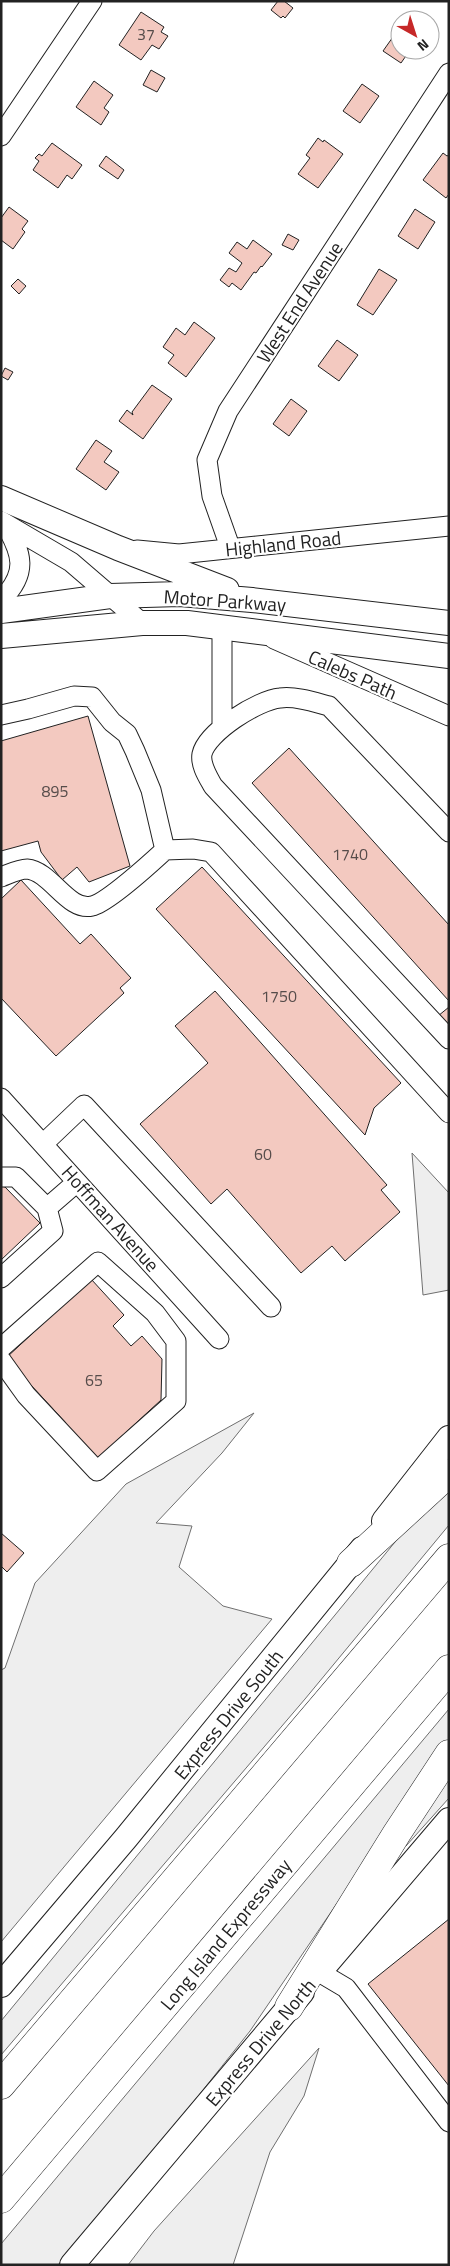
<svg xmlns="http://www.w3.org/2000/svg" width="450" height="2266" viewBox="0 0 450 2266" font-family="'Titillium Web',sans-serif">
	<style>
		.green { fill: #eee; stroke: #6f6f6f }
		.building { fill: #f3c9c0; stroke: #222 }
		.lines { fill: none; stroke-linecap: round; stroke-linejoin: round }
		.minor-casing { stroke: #222; stroke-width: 21 }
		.major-casing { stroke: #222; stroke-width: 26 }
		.highway-casing { stroke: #222; stroke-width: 29 }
		.minor { stroke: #fff; stroke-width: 19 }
		.major { stroke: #fff; stroke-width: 24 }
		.highway { stroke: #fff; stroke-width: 28 }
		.labels { text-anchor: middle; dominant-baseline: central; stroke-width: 4; stroke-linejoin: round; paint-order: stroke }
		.number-label { font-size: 16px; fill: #564c4a }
		.street-label { font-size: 19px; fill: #222; stroke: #fff }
	</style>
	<rect width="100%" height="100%" fill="#fff"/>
	<!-- green -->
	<path class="green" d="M412 1153 449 1193V1290L423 1295Z
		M254 1413 222 1453 156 1523 192 1526 179 1567 223 1606 272 1619 1 1942V1670L5 1668 35 1583 126 1484Z
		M449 1491V1525L305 1699 1 2055V2021L400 1536Z
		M449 1709V1739L250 2031 144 2164 58 2265H1V2244Z
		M449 1772V1798L406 1846 402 1842Z
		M319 2048 304 2096 270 2152 233 2265H128L154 2231Z"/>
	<!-- building -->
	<path class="building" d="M278 1H284L293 8 285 18 283 16 281 18 271 10Z
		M141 12 164 27 161 32 168 36 159 49 152 45 141 60 119 45Z
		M400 27V50H410L401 63 383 51Z
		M151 70 165 78 157 92 143 85Z
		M94 81 113 95 104 108 109 112 101 125 76 107Z
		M362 84 379 96 360 123 343 111Z
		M318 138 323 142 324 140 343 154 318 188 298 174 310 158 306 155Z
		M52 143 82 165 72 179 67 175 58 188 33 170 39 161 35 158 39 154 42 156Z
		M443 153 447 156 449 155V194L446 198 423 180Z
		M106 156 124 170 118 179 99 166Z
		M9 207 28 221 22 229 25 232 13 249 1 240V218Z
		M415 209 435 222 418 249 398 236Z
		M288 234 299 240 293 250 282 245Z
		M253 240 272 254 262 267 261 266 256 273 254 272 241 290 232 283 229 287 220 280 229 268 236 272 242 263 229 253 237 242 247 249Z
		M379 269 397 280 373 315 357 305Z
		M18 279 26 286 19 294 11 286Z
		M194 322 215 338 186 377 168 363 174 355 163 347 176 328 185 335Z
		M337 340 358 355 339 381 318 366Z
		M5 368 13 372 8 380 1 376Z
		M152 385 172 399 143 439 119 421 127 410 133 415 132 412Z
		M291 399 307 411 289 436 273 424Z
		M96 440 112 451 104 462 119 472 106 490 76 469Z
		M88 716 130 866 89 882 77 867 62 880 41 852 38 841 1 851V741Z
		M289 748 449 925V1001L252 783Z
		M202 867 401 1083 374 1108 365 1135 156 909Z
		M21 880 80 944 91 934 131 978 120 988 124 993 56 1056 1 998V899Z
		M215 991 387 1185 381 1190 400 1212 345 1261 332 1246 301 1273 227 1189 211 1204 140 1124 208 1063 175 1026Z
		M449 1007V1027L438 1016Z
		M1 1186 5 1187 40 1223 1 1260Z
		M91 1279 124 1315 113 1326 131 1346 142 1336 162 1359 161 1400 98 1458 60 1429 66 1423 6 1358Z
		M1 1533 24 1553 7 1572 1 1566Z
		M449 1919V2086L368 1984Z"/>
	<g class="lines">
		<defs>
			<path id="minor" d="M1 136 92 1
				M1 521 71 562 142 623
				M230 547 212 496 207 460 228 411 449 73
				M137 550 179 554 449 526
				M1 600C29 573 22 553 5 524
				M274 639 449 716
				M1 715 28 709 74 696 92 697 112 722 127 734 135 751 151 790 165 850
				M222 728V628
				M449 832 329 706C314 702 296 696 280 698 258 700 207 732 202 754 200 765 208 777 213 786L449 1039
				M1 877C9 874 19 869 27 869 51 871 68 912 92 906 107 903 152 862 165 850L193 849 211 852 449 1113
				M1 1098 219 1339
				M43 1144 84 1105 271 1307
				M1 1177H16L47 1208 53 1231 1 1278
				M47 1208 77 1182
				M1 1348 98 1262 155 1313 176 1341V1401L97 1471 26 1395 1 1360
				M319 1972 346 1988 449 2122"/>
			<path id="major" d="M1 498 118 548 227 590
				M1 611 110 596 180 594 252 600 449 623
				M1 636 142 623H187L449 656
				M384 1521 449 1438
				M327 1963 449 1820
				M1 1985 126 1838 362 1549
				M72 2265 302 1992"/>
			<path id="highway" d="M351 1563 449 1473
				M289 2007 397 1833 449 1754
				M1 2085 449 1558
				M1 2199 449 1669"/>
		</defs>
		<!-- minor casing -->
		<use href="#minor" class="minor-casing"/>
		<!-- major casing -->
		<use href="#major" class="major-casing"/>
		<!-- highway casing -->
		<use href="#highway" class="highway-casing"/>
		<!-- minor -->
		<use href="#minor" class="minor"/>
		<!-- major -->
		<use href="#major" class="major"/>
		<!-- highway -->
		<use href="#highway" class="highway"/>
	</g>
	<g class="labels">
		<!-- number labels -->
		<g class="number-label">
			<text x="146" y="34">37</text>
			<text x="55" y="791">895</text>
			<text x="350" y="854">1740</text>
			<text x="279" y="996">1750</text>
			<text x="263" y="1154">60</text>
			<text x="94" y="1380">65</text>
		</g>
		<!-- street labels -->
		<g class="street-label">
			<text transform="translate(299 302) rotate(-57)">West End Avenue</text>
			<text transform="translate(283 543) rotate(-6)">Highland Road</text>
			<text transform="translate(225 600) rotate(4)">Motor Parkway</text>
			<text transform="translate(353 674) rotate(24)">Calebs Path</text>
			<text transform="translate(111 1218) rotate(48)">Hoffman Avenue</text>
			<text transform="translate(228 1714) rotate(-51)">Express Drive South</text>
			<text transform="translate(225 1934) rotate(-50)">Long Island Expressway</text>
			<text transform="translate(260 2042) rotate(-50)">Express Drive North</text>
		</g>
	</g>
	<!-- border -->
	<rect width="450" height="2266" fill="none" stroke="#222222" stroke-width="5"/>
	<!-- north arrow -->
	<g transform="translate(415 35) rotate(141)"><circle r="24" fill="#ffffff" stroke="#a7a7a7"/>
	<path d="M0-4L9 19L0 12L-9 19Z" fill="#c62828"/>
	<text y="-8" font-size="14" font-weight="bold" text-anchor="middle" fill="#222222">N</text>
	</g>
</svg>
